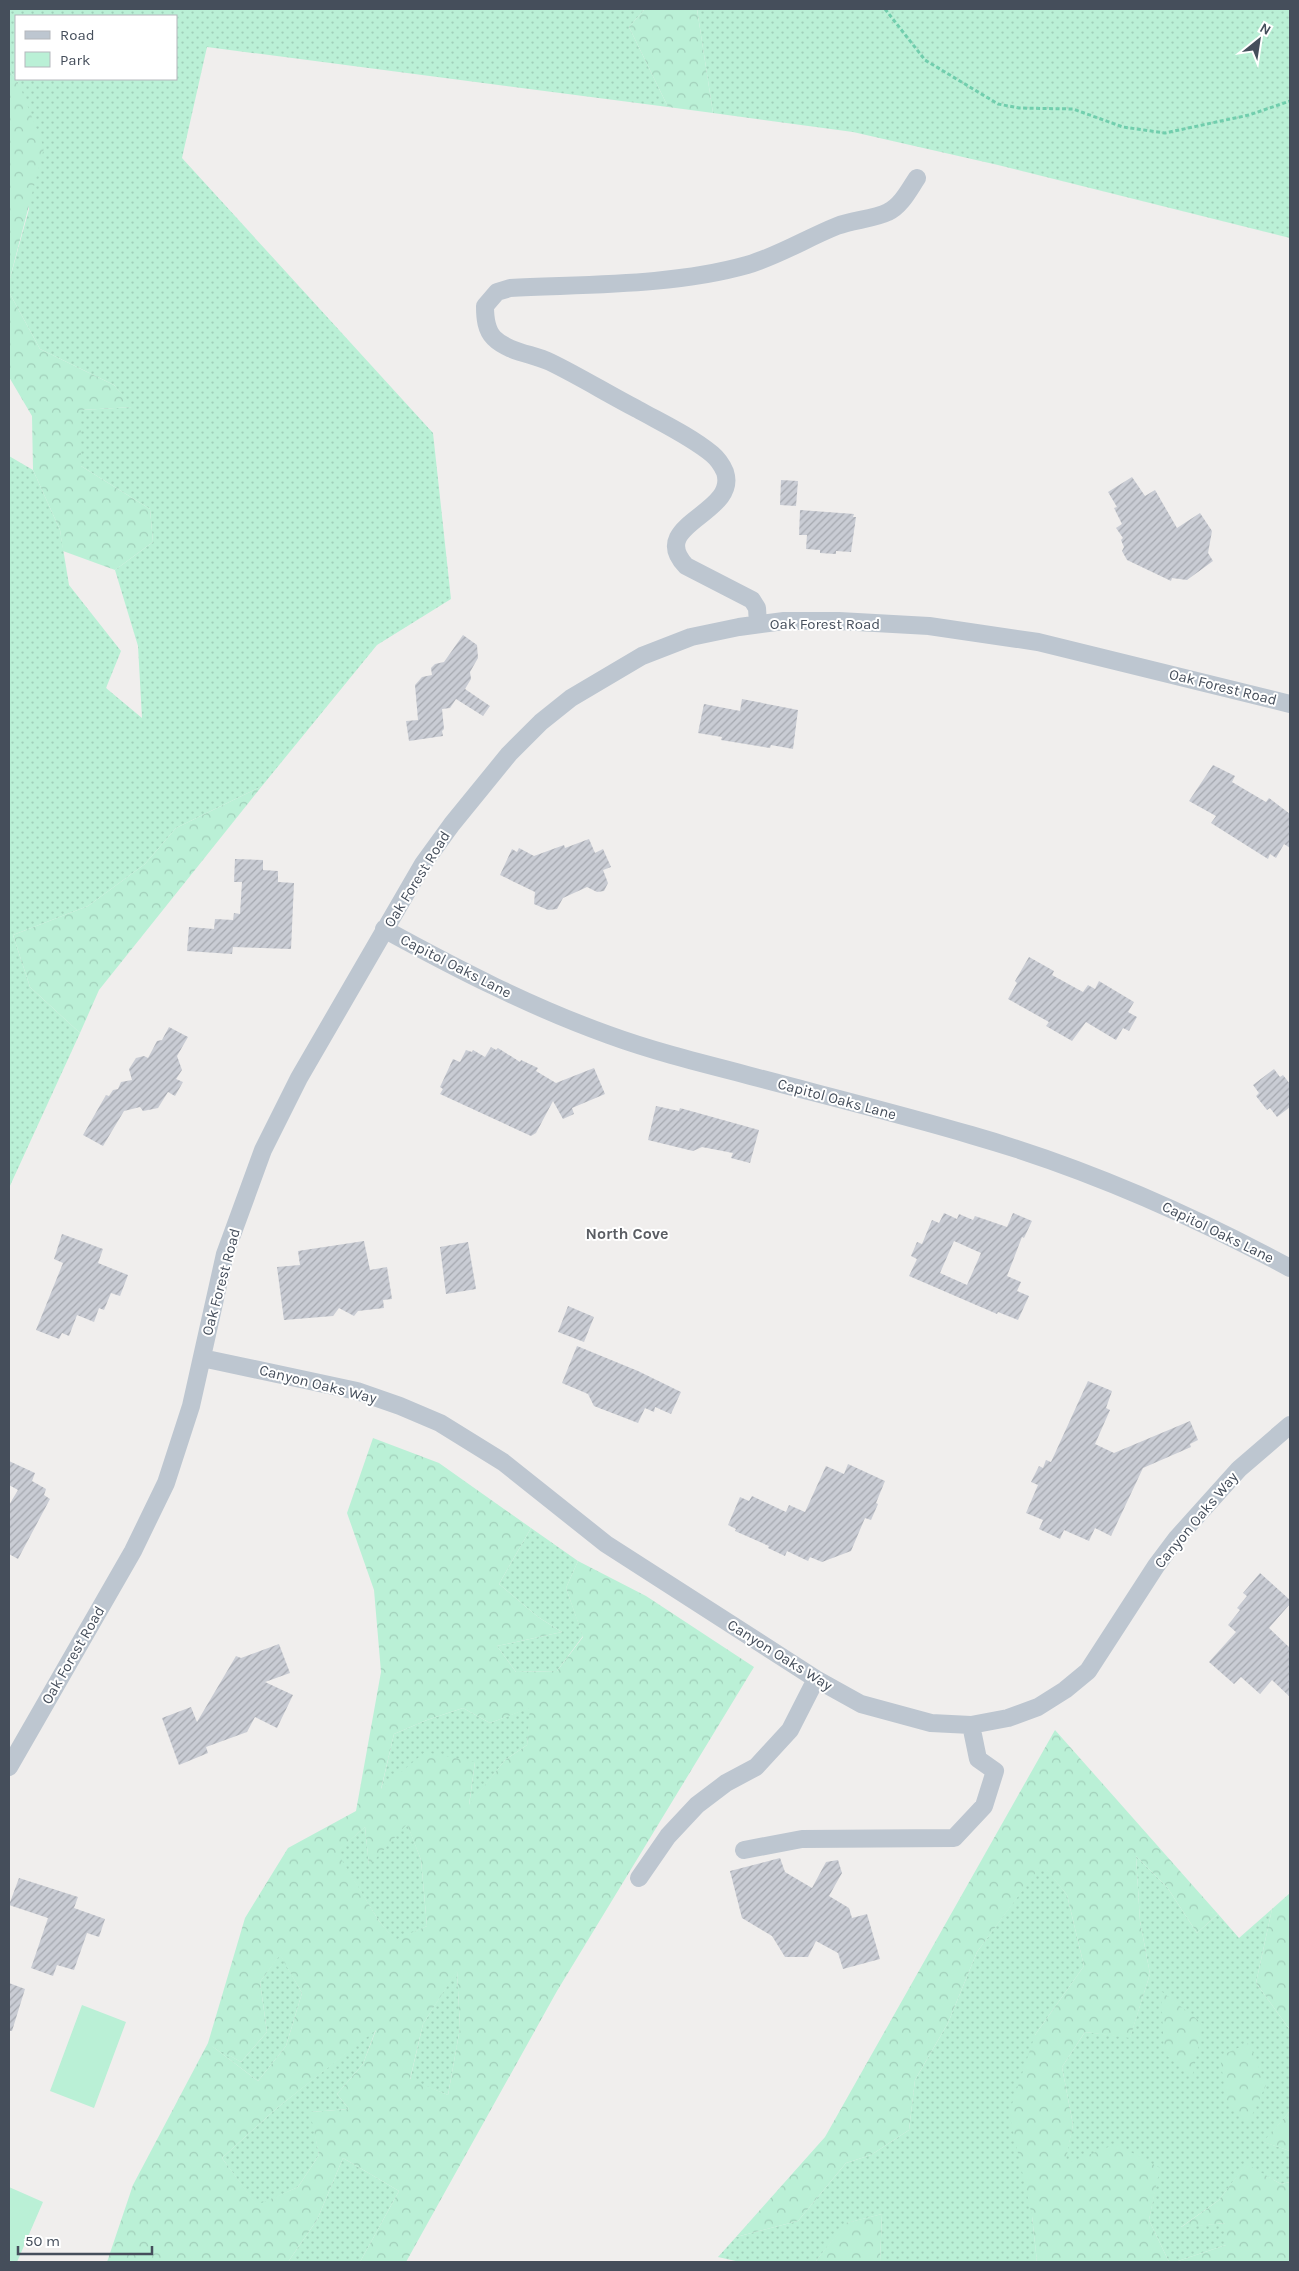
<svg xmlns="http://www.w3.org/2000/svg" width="1299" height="2271" viewBox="0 0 1299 2271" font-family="Karla,sans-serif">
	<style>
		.grass { fill: url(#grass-dots); fill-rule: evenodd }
		.forest { fill: url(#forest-crowns); fill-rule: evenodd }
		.park { fill: #baf0d6 }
		.building { fill: url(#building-hatch); fill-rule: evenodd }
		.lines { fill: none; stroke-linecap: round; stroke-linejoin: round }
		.path { stroke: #71cead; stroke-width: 3; stroke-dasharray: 4 2.5; stroke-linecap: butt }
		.minor { stroke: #bdc6d0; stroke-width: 18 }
		.labels { text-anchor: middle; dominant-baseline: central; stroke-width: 4; stroke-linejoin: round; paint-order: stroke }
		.street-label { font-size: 15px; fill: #454e5b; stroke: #fff }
		.neighbourhood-label { font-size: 16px; font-weight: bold; fill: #5a5d63; stroke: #fff }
	</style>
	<defs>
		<pattern id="grass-dots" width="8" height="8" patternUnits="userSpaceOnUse" patternTransform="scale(1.25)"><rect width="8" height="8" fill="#baf0d6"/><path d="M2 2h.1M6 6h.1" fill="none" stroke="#a1cfba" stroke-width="1.8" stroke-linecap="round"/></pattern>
		<pattern id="forest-crowns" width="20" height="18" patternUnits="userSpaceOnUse" patternTransform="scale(1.25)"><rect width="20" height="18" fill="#baf0d6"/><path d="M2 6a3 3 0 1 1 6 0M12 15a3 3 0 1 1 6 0" fill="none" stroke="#a1cfba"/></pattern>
		<pattern id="building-hatch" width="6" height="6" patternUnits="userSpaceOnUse" patternTransform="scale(1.25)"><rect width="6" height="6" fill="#c9ccd4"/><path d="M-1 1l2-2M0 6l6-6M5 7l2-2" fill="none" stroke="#a5a8af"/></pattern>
	</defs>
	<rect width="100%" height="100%" fill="#f0eeed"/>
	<!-- grass -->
	<path class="grass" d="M9 9H645L629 27 668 107 207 47 182 158 433 433 451 599 377 645 262 786 176 828 145 864 88 906 13 935 30 987 80 1033 9 1188V456L33 470 60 530 69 585 121 651 106 688 142 718 138 646 115 570 153 542 150 509 81 466V410L132 407 114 385 40 349 9 292V282L29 209 19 84 9 69ZM16 16H176V79H16Z
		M697 9H1290V238L998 165 853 132 713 113Z
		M531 1528 578 1561 566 1588 583 1636 557 1671 516 1672 497 1646 562 1632 538 1617 499 1584Z
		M531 1707 527 1745 505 1760 469 1806 475 1762 381 1790 394 1734 427 1720 463 1708 490 1723Z
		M407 1823 421 1860 427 1926 395 1941 379 1921 336 1852 365 1827 369 1865Z
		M1136 1856 1167 1887 1197 1933 1218 1914 1239 1938 1272 1909 1256 1983 1290 2030V2111L1264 2142 1290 2151V2182L1281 2184 1246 2165 1219 2200 1181 2227 1226 2223V2245L1175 2262H1169L1149 2220 1159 2168 1064 2165 1073 2125 1062 2067 1085 2032 1130 2037 1150 1974 1140 1921Z
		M1042 1863 1067 1895 1084 1966 1035 2035 1032 2216 1037 2262H880L882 2214 847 2223 815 2262H740L718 2257 736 2237 798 2221 846 2163 871 2155 909 2130 915 2080 948 2023 977 1952Z
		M280 1954 302 1993 286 2046 258 2081 208 2043 241 2062 267 2032 260 1982Z
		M457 1970 460 2028 448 2095 410 2080 423 2024Z
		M376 2029 363 2064 337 2094 349 2109 311 2112 319 2155 298 2187 257 2206 222 2158 277 2108Z
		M343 2158 399 2191 360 2262H288L317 2220Z"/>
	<!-- forest -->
	<path class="forest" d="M645 9H697L713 113 668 107 629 27Z
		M9 69 19 84 44 148 9 282Z
		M9 292 40 349 114 385 133 407 81 410V466L150 509 153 542 115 570 63 551 60 530 33 470 32 416 9 377Z
		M262 786 99 990 80 1033 30 987 13 935 88 906 145 864 176 828Z
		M373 1438 439 1463 531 1528 499 1584 538 1617 562 1632 497 1646 516 1672 557 1671 583 1637 566 1588 578 1561 646 1596 754 1667 557 1991 406 2262H360L399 2191 343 2158 317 2220 288 2262H107L133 2185 208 2043 245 1918 288 1848 356 1811 381 1672 374 1590 347 1513ZM463 1708 490 1723 530 1708 527 1745 505 1760 469 1805 475 1762 425 1752 381 1789 394 1734 427 1720ZM407 1824 421 1860 427 1926 395 1940 379 1921 337 1852 365 1827 369 1866ZM280 1955 302 1993 286 2046 258 2081 212 2046 241 2062 267 2032 260 1982ZM457 1971 460 2028 448 2095 410 2079 423 2024ZM376 2030 363 2064 337 2094 349 2109 310 2112 319 2155 298 2187 257 2205 222 2158 277 2108Z
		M1055 1730 1218 1914 1197 1933 1167 1887 1136 1856 1140 1921 1150 1974 1130 2038 1085 2032 1062 2067 1073 2125 1065 2164 1116 2144 1160 2168 1149 2220 1169 2262H1037L1032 2216 1009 2113 1035 2035 1084 1966 1067 1895 1042 1864 977 1952 948 2023 915 2080 909 2130 871 2155 846 2163 798 2221 736 2237 825 2137Z
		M1290 1893V2030L1256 1983 1272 1909Z
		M1161 1991 1203 2024 1192 2078 1164 2053Z
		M1249 2043 1266 2085 1248 2124 1226 2099 1220 2056Z
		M1290 2111V2151L1263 2142Z
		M1246 2164 1281 2184 1290 2182V2262H1175L1226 2245 1225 2223 1180 2228 1219 2200Z
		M882 2214 880 2262H815L846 2223Z"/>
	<!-- park -->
	<path class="park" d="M82 2005 126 2022 94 2108 50 2091Z
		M9 2187 43 2202 17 2262H9Z"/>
	<!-- building -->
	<path class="building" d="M1132 477 1145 496 1155 490 1177 528 1200 513 1212 531 1208 553 1213 561 1187 580 1172 578 1171 581 1127 560 1122 551 1124 547 1121 540 1123 538 1116 528 1122 524 1114 508 1117 507 1108 492Z
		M781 480 798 481 796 506 780 505Z
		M800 510 854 514 853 517H856L851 552 836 551V554L820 553V550L806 549 807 535H799Z
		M463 635 477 645 478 658 470 672 471 679 465 689 490 706 483 716 456 699 450 708 442 709 444 729 442 731 443 736 409 741 406 721 418 720 415 685 422 677 432 675 431 668 435 664 444 662Z
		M742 699 798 710 793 749 771 745 770 748 721 740 722 737 698 733 704 704 740 711Z
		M1213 765 1235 776 1232 782 1266 802 1269 798 1290 814V848L1284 844 1276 858 1270 854 1268 859 1211 823 1216 816 1189 801Z
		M589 839 595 853 603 849 611 867 603 870 608 883 604 891 597 892 587 887 563 898 557 909 548 910 534 904 535 892 500 875 512 849 517 852 519 848 534 856 564 845 565 848Z
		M235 859 263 860V870L278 871V882L294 883 291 949 233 947 232 954 187 951 189 927 214 929 215 919 233 920 234 913 240 914 242 882H234Z
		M1029 957 1054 971 1052 975 1083 992 1088 985 1095 989 1099 981 1134 1002 1128 1012 1137 1017 1129 1031 1123 1028 1116 1040 1086 1022 1072 1041 1046 1026 1049 1022 1008 999 1017 983 1015 981Z
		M169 1027 188 1037 177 1056 182 1070 176 1079 183 1082 175 1096 168 1092 158 1108 143 1111 140 1107 124 1111 103 1146 83 1135 106 1095 109 1096 113 1090 118 1089 121 1082 132 1080 129 1069 136 1058 144 1056 148 1058 157 1041 162 1040Z
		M491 1047 496 1050 498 1048 520 1062 521 1060 538 1068 536 1071 556 1083 594 1068 605 1094 572 1108 574 1114 563 1119 553 1101 536 1133 531 1136 440 1094 443 1089 440 1087 453 1059 460 1062 466 1050 472 1052 473 1050 485 1057Z
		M1274 1069 1280 1077 1283 1075 1290 1084V1107L1277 1117 1270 1108 1267 1110 1256 1096 1259 1093 1253 1085Z
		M656 1106 679 1111 680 1108 759 1130 750 1163 731 1158 733 1153 702 1147 693 1151 648 1140Z
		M944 1213 957 1219 959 1214 973 1220 975 1216 1007 1227 1013 1213 1032 1221 1024 1238 1022 1237 1007 1276 1021 1282 1017 1291 1029 1296 1018 1320 998 1312 997 1314 909 1276 917 1259 911 1256 917 1242 922 1244 932 1220 939 1223ZM954 1241 981 1253 967 1285 940 1273Z
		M62 1234 103 1249 98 1263 128 1275 120 1296 111 1293 104 1310 99 1308 94 1322 77 1315 69 1336 62 1333 59 1339 36 1330 63 1263 54 1259Z
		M364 1241 370 1270 387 1267 392 1299 383 1300 384 1308 358 1311 354 1316 339 1308 333 1316 284 1320 277 1267 300 1265 298 1251Z
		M468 1242 476 1289 446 1294 440 1247Z
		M568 1306 594 1317 584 1342 558 1332Z
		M577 1346 638 1371 681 1392 671 1414 655 1407 654 1412 645 1408 638 1423 594 1406 588 1394 562 1383Z
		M1088 1381 1112 1391 1106 1408 1110 1410 1095 1444 1114 1453 1190 1421 1198 1440 1190 1444 1191 1447 1143 1468 1111 1536 1095 1528 1089 1541 1064 1530 1060 1539 1039 1529 1043 1520 1026 1513 1038 1485 1031 1482 1039 1466 1043 1468 1046 1460 1051 1462Z
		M9 1461 35 1473 32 1481 46 1489 44 1495 50 1499 18 1559 9 1554V1505L18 1490 9 1485Z
		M848 1464 885 1481 876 1503 878 1504 871 1520 865 1518 851 1551 822 1562 810 1557 808 1561 787 1551 785 1556 768 1548 769 1546 735 1531 736 1529 728 1525 740 1497 749 1501 752 1496 786 1512 789 1505 805 1512 826 1466 844 1474Z
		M1260 1573 1290 1600V1604L1269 1628 1290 1648V1697L1272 1680 1260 1694 1241 1677 1234 1684 1209 1662 1236 1632 1228 1625 1240 1610 1237 1608 1247 1596 1243 1593Z
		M279 1644 290 1673 265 1682 293 1695 277 1728 255 1717 247 1732 206 1747 208 1753 179 1765 162 1718 191 1707 197 1722 236 1656 241 1658Z
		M780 1858 785 1872 812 1888 826 1862 838 1860 842 1873 829 1896 849 1908 852 1918 867 1914 880 1959 843 1969 838 1953 816 1941 808 1957H785L772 1936 742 1918 730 1871Z
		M19 1878 78 1897 74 1908 105 1919 99 1937 87 1933 74 1970 57 1965 53 1976 31 1968 48 1918 9 1905Z
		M9 1983 25 1989 12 2031H9Z"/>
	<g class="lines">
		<!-- path -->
		<path class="path" d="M885 9 925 60 998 104 1019 108 1073 109 1123 127 1165 133 1249 115 1290 101"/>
		<!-- minor -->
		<path class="minor" d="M758 624 757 608 752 600 686 566C646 524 739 514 725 472 722 465 718 459 712 454 690 436 662 423 637 409 608 394 579 376 550 362 533 354 508 352 494 338 486 330 485 318 485 306L497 292 510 288C587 284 672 286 747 265 778 256 807 238 837 226 852 220 874 219 888 212 901 206 909 190 917 178
			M384 929C457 969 531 1007 609 1035 650 1050 693 1061 736 1072 814 1093 893 1112 971 1135 1083 1167 1188 1213 1290 1268
			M202 1358 357 1391 400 1406 440 1423 503 1462 606 1544 816 1679 861 1704 931 1723 971 1725 1008 1718 1038 1707 1065 1690 1088 1671 1156 1566 1177 1538 1239 1469 1290 1425
			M9 1767 133 1551 166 1483 191 1406 225 1254 263 1150 299 1078 423 864 452 824 509 754 541 722 571 698 642 656 691 637 739 627 784 621H839L929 626 1038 642 1290 704
			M744 1850 802 1839 954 1838 984 1806 995 1771 978 1759 971 1725
			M639 1878 668 1836 697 1805 726 1783 756 1767 790 1730 816 1679"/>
	</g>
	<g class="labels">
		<!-- street labels -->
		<g class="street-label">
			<text x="825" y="624">Oak Forest Road</text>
			<text transform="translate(1223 687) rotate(14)">Oak Forest Road</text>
			<text transform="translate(417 879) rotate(-58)">Oak Forest Road</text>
			<text transform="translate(456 966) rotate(27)">Capitol Oaks Lane</text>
			<text transform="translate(837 1099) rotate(15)">Capitol Oaks Lane</text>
			<text transform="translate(1218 1232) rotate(26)">Capitol Oaks Lane</text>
			<text transform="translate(221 1282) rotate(-75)">Oak Forest Road</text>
			<text transform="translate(318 1384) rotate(14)">Canyon Oaks Way</text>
			<text transform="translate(1196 1520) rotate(-50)">Canyon Oaks Way</text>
			<text transform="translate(73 1655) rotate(-60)">Oak Forest Road</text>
			<text transform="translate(780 1655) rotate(32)">Canyon Oaks Way</text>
		</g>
		<!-- neighbourhood labels -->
		<g class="neighbourhood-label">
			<text x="627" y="1233">North Cove</text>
		</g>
	</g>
	<!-- border -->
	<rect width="1299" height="2271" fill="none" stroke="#454e5b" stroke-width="20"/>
	<!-- legend -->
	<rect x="15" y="15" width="162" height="65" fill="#ffffff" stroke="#b5b8bd"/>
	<rect x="25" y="31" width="25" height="8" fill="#bdc6d0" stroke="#b5b8bd"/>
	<text x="60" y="40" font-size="15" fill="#454e5b">Road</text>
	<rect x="25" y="52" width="25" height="15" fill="#baf0d6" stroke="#b5b8bd"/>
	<text x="60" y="65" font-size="15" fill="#454e5b">Park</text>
	<!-- north arrow -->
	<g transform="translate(1259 40) rotate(30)" stroke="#ffffff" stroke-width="4" paint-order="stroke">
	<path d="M0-4L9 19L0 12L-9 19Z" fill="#454e5b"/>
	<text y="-8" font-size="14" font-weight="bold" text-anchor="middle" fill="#454e5b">N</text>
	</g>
	<!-- scale -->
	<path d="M18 2246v8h134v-8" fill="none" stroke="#454e5b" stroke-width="2.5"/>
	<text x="25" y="2246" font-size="15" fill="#454e5b" stroke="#ffffff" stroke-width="4" paint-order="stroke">50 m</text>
</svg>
